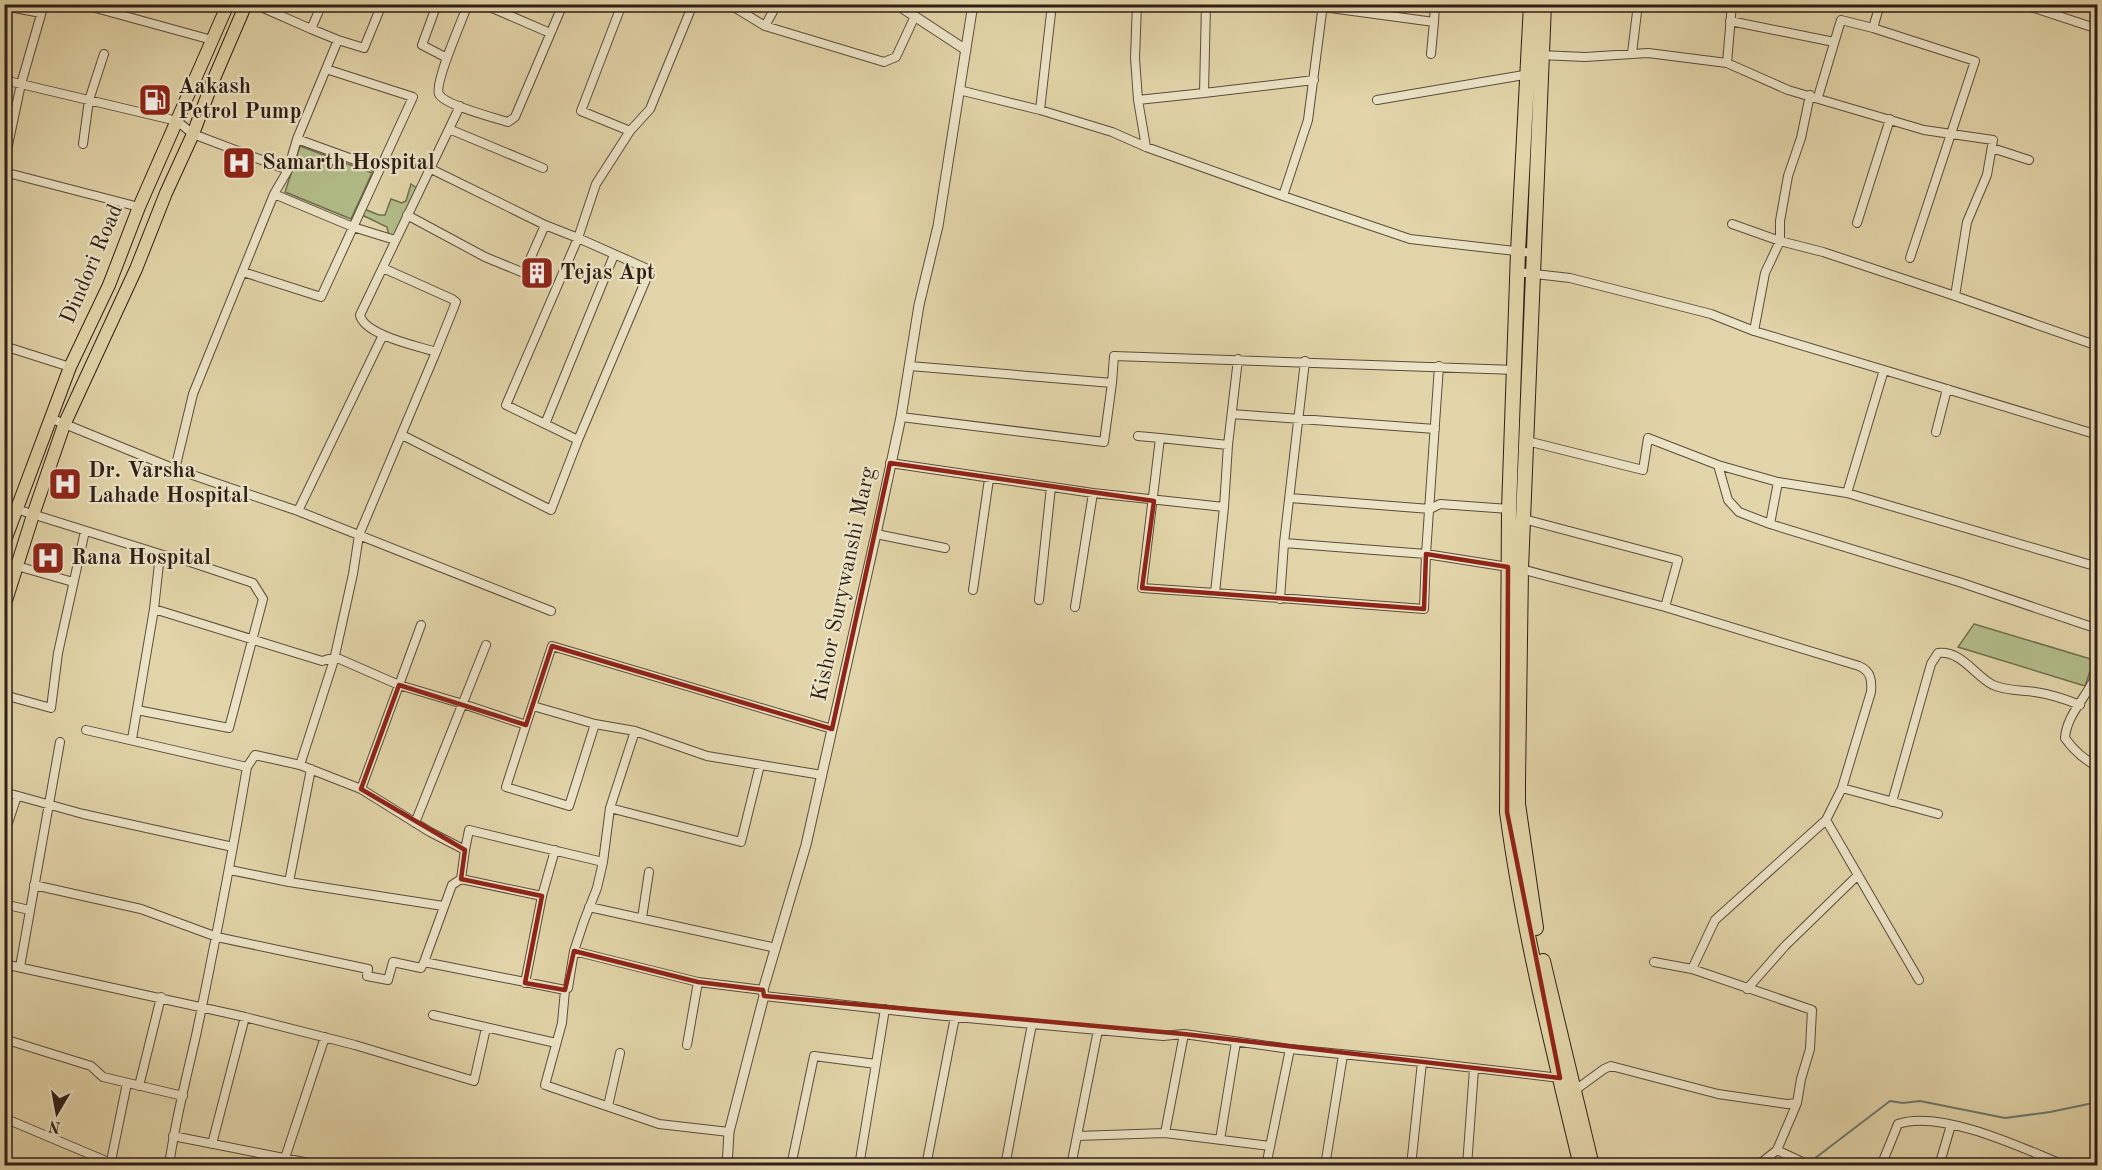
<svg xmlns="http://www.w3.org/2000/svg" width="2102" height="1170" viewBox="0 0 2102 1170" font-family="'Old Standard TT',serif">
	<style>
		.green { fill: #b2bd89; stroke: #706e50; stroke-width: 1.5 }
		.lines { fill: none; stroke-linecap: round; stroke-linejoin: round }
		.stream { stroke: #6c7a71; stroke-width: 2 }
		.minor-casing { stroke: #5b4c3c; stroke-width: 10 }
		.tertiary-casing { stroke: #5b4c3c; stroke-width: 11 }
		.primary-casing { stroke: #2e1e17; stroke-width: 14 }
		.trunk-casing { stroke: #2e1e17; stroke-width: 16 }
		.minor { stroke: #ece4c7; stroke-width: 8 }
		.tertiary { stroke: #ece4c7; stroke-width: 9 }
		.primary { stroke: #e2d5a9; stroke-width: 12 }
		.trunk { stroke: #e2d5a9; stroke-width: 14 }
		.marked { fill: none; stroke: #8f2418; stroke-width: 4.5; stroke-linejoin: round }
		.labels { text-anchor: middle; dominant-baseline: central; stroke-width: 4.5; stroke-linejoin: round; paint-order: stroke }
		.poi-label { font-size: 22px; font-weight: bold; fill: #2e1e17; stroke: #ece4c7; text-anchor: start }
		.street-label { font-size: 22px; fill: #2e1e17; stroke: #ece4c7 }
	</style>
	<rect width="100%" height="100%" fill="#e2d5a9"/>
	<filter id="stains"><feTurbulence type="fractalNoise" baseFrequency=".00333" numOctaves="4"/><feColorMatrix values="0 0 0 0 .2 0 0 0 0 .09 0 0 0 0 .02 0 0 0 .5 -.17"/></filter>
	<radialGradient id="worn" r=".72"><stop offset=".6" stop-color="#630" stop-opacity="0"/><stop offset="1" stop-color="#630" stop-opacity=".3"/></radialGradient>
	<!-- green -->
	<path class="green" d="M300 146 372 173 351 219 285 192Z
		M411 184 418 189 394 238 389 236 387 227 362 215 364 209 379 215H385L391 199 402 203 406 201Z
		M1974 624 2094 660 2085 686 1958 647Z"/>
	<g class="lines">
		<!-- stream -->
		<path class="stream" d="M1810 1162 1890 1101 1903 1103 1920 1101 2005 1118 2050 1112 2098 1102"/>
		<defs>
			<path id="minor" d="M81 4 212 40
				M254 4 311 29
				M437 4 422 45 447 58
				M468 4C463 18 434 83 439 94 444 105 495 118 508 122L515 117 563 4
				M483 4 550 33
				M622 4 581 111 630 131
				M729 4 765 26 777 4
				M1137 4 1135 58 1138 100 1146 147
				M1323 4 1308 120 1283 196 1410 239 1533 253
				M1880 4 1873 28 1975 61 1910 258
				M2022 4 2098 29
				M4 6 41 13
				M1323 7 1434 22 1431 54
				M1730 21 1834 42
				M1434 22 1435 4
				M765 26 884 62 896 57 915 16
				M338 40 364 48 382 4
				M1632 53 1638 4
				M1540 55 1585 57 1648 53 1727 63 1788 90 1924 130 1993 140 1987 175 1967 222 1955 296 2098 346
				M1727 63 1732 4
				M4 80 177 121 193 134 288 170
				M959 90 1040 110 1052 4
				M1204 93 1314 80
				M1818 97 1841 20 1873 28
				M1138 100 1204 93 1206 4
				M1377 100 1530 74
				M1040 110 1112 132 1146 147 1283 196
				M449 129 543 168
				M297 139 380 169
				M83 144 89 100 104 54
				M1992 148 2029 160
				M4 164 21 84 44 4
				M429 168 545 225 578 238 650 270 578 440
				M4 172 139 207
				M274 194 353 227 395 240
				M407 215 485 257 524 273 545 225
				M1857 223 1890 119
				M1732 224 1780 241 1823 252 1955 296
				M383 268 452 299 456 302 436 352
				M243 272 321 297 413 97 326 69
				M1517 272 1570 278 1711 314 1754 331 1765 273 1780 241V221L1788 176 1801 138 1810 95
				M1754 331 1884 370 1847 493
				M4 346 70 367
				M1884 370 2098 435
				M1112 383 1114 356 1516 370
				M1232 414 1435 429
				M901 417 1104 442 1112 383 910 366
				M50 418 175 469 298 511 551 611
				M545 424 614 255
				M1936 432 1947 389
				M402 435 551 510 578 440 506 405 578 238 596 184 630 131 650 109 693 4
				M1138 436 1160 438 1142 588 1215 593
				M1160 438 1228 445
				M1527 441 1643 470 1648 438 1718 465 1778 482
				M890 463 1093 493 1224 507 1215 593 1424 609 1426 554 1439 366
				M1718 465 1728 500 1739 512 1770 524
				M175 469 193 394 274 194 288 170 297 139 338 40 311 29 322 4
				M1290 498 1430 509 1440 504 1509 509
				M1224 507 1228 445 1238 359
				M16 509 160 554 154 609 132 739
				M298 511 383 335
				M1524 519 1678 560 1665 607 1859 666C1871 671 1872 680 1871 692L1842 788 1826 820 1715 920 1692 969
				M876 534 945 548
				M1284 543 1426 554 1521 569 1665 607
				M17 566 73 582
				M2098 567 1847 493 1778 482 1770 524 1959 582 2098 629
				M973 590 989 479
				M1280 599 1284 543 1305 361
				M1039 600 1051 487
				M1075 607 1093 493
				M154 609 322 661 335 657 399 685 463 704 526 725 552 646 832 729
				M2098 670C2090 695 2067 712 2065 738 2074 751 2083 759 2098 767
				M4 695 51 708 58 653 85 531
				M533 706 595 724 635 731 707 756 822 775
				M137 710 229 728 263 599 253 583 187 561 160 554
				M526 725 506 787 569 806 595 724
				M86 730 247 767C232 856 215 943 197 1031 187 1076 175 1120 169 1166
				M635 731 610 808 741 842 760 765
				M247 767 255 755 300 765
				M1842 788 1938 814
				M361 789 421 625
				M4 792 83 814 233 847
				M1892 802 1931 664 1938 653C1961 650 1975 676 1993 685 2007 691 2020 690 2035 692 2050 694 2065 699 2080 705
				M610 808 603 862 597 888 584 921 574 951 568 988 565 990 562 1023 545 1085 659 1124 729 1132
				M1826 820 1919 980
				M415 823 486 645
				M4 835 17 796
				M465 850 469 830 603 862
				M230 870 289 882 443 906
				M461 879 542 896 555 850
				M289 882 311 769
				M34 885 141 909 217 937 368 969 367 976 388 980 393 962 421 968 424 962 565 990
				M4 904 29 910
				M589 907 776 948
				M642 918 649 872
				M574 951 698 982 763 990
				M424 962 452 885 461 879 465 850 430 832 361 789 300 765 334 660 353 574 359 535 436 352C418 346 364 335 360 315L460 106
				M4 964 245 1017 355 1045 474 1081 486 1028
				M20 967 60 742
				M525 983 542 896
				M1747 989 1785 946 1858 875
				M764 996 935 1015 1163 1036 1184 1034 1290 1049 1422 1062
				M433 1015 556 1043
				M4 1039 91 1066 103 1077 183 1096
				M687 1045 698 982
				M876 1064 885 1009
				M139 1086 161 997
				M1574 1091 1604 1069 1611 1066 1718 1094 1787 1104 1797 1103 1801 1079 1810 1049 1812 1010 1692 969 1654 962
				M608 1106 620 1053
				M4 1118 118 1166
				M1165 1133 1184 1034
				M173 1136 319 1165
				M1077 1136 1165 1133 1270 1146
				M1220 1140 1236 1042
				M212 1144 245 1017
				M1777 1150 1811 1166
				M285 1158 325 1037
				M110 1166 127 1083
				M791 1166 814 1056 876 1064 859 1166
				M926 1166 955 1017
				M1005 1166 1032 1024
				M1071 1166 1098 1030
				M1266 1166 1290 1049
				M1325 1166 1343 1055
				M1411 1166 1422 1062 1560 1078
				M1467 1166 1474 1069
				M1757 1166 1777 1150 1797 1103
				M1881 1166 1898 1124C1941 1109 2025 1149 2066 1166
				M1939 1166 1951 1125"/>
			<path id="tertiary" d="M896 4 966 50
				M727 1166 729 1132 764 996 763 990 806 845 876 534 901 417 919 305 938 226 973 4"/>
			<path id="primary" d="M4 543 70 367 109 285 139 207 228 4
				M4 607 33 515 64 425 136 269 166 193 193 134 213 81 246 4"/>
			<path id="trunk" d="M1531 4 1518 252 1509 509 1507 812C1523 931 1553 1049 1581 1166
				M1536 928 1518 804V782L1521 569 1544 4
				M1543 961 1592 1166"/>
		</defs>
		<!-- minor casing -->
		<use href="#minor" class="minor-casing"/>
		<!-- tertiary casing -->
		<use href="#tertiary" class="tertiary-casing"/>
		<!-- primary casing -->
		<use href="#primary" class="primary-casing"/>
		<!-- trunk casing -->
		<use href="#trunk" class="trunk-casing"/>
		<!-- minor -->
		<use href="#minor" class="minor"/>
		<!-- tertiary -->
		<use href="#tertiary" class="tertiary"/>
		<!-- primary -->
		<use href="#primary" class="primary"/>
		<!-- trunk -->
		<use href="#trunk" class="trunk"/>
	</g>
	<!-- marked area -->
	<path class="marked" d="M890 463 1154 501 1142 588 1424 609 1426 554 1508 567 1507 812 1560 1078 1184 1034 764 996 763 990 698 982 574 951 565 990 525 983 542 896 461 879 465 850 361 789 399 685 526 725 552 646 832 729Z"/>
	<!-- icons -->
	<defs>
		<symbol id="fuel-square" viewBox="-11 -11 22 22"><rect x="-9" y="-9" width="18" height="18" rx="4" fill="#8f2418" stroke="#ece4c7"/><path d="M-5.5-6h7V0h2V4h1.3V-2.5L3-4.5l.8-.8L6-3V5H2.5V1h-1V6h-7ZM-4.2-4.7v3.2H.2V-4.7Z" fill="#fff"/></symbol>
		<symbol id="hospital-square" viewBox="-11 -11 22 22"><rect x="-9" y="-9" width="18" height="18" rx="4" fill="#8f2418" stroke="#ece4c7"/><path d="M-5-5h3v3.5h4V-5h3V5h-3V1.5h-4V5h-3Z" fill="#fff"/></symbol>
		<symbol id="building-square" viewBox="-11 -11 22 22"><rect x="-9" y="-9" width="18" height="18" rx="4" fill="#8f2418" stroke="#ece4c7"/><path d="M-4-6H4V6H1V3H-1V6H-4ZM-2.5-4.3h1.7v1.8h-1.7ZM.8-4.3h1.7v1.8H.8ZM-2.5-1h1.7V.8h-1.7ZM.8-1h1.7V.8H.8Z" fill="#fff"/></symbol>
	</defs>
	<g fill-rule="evenodd">
		<use href="#fuel-square" x="136" y="81" width="38" height="38"/>
		<use href="#hospital-square" x="220" y="144" width="38" height="38"/>
		<use href="#building-square" x="518" y="254" width="38" height="38"/>
		<use href="#hospital-square" x="46" y="465" width="38" height="38"/>
		<use href="#hospital-square" x="29" y="539" width="38" height="38"/>
	</g>
	<g class="labels">
		<!-- poi labels -->
		<g class="poi-label">
			<text x="178" y="87">Aakash<tspan x="178" dy="25">Petrol Pump</tspan></text>
			<text x="262" y="163">Samarth Hospital</text>
			<text x="560" y="273">Tejas Apt</text>
			<text x="88" y="471">Dr. Varsha<tspan x="88" dy="25">Lahade Hospital</tspan></text>
			<text x="71" y="558">Rana Hospital</text>
		</g>
		<!-- street labels -->
		<g class="street-label">
			<text transform="translate(92 264) rotate(-67)">Dindori Road</text>
			<text transform="translate(844 584) rotate(-78)">Kishor Surywanshi Marg</text>
		</g>
	</g>
	<!-- margin -->
	<rect width="2102" height="1170" fill="none" stroke="#e2d5a9" stroke-width="24"/>
	<rect x="6" y="6" width="2090" height="1158" fill="none" stroke="#2e1e17" stroke-width="3"/>
	<rect x="12" y="12" width="2078" height="1146" fill="none" stroke="#2e1e17" stroke-width="1.5"/>
	<!-- north arrow -->
	<g transform="translate(57 1113) rotate(190)" stroke="#ece4c7" stroke-width="4.5" paint-order="stroke">
	<path d="M0-4.5L10 22L0 15L-10 22Z" fill="#2e1e17"/>
	<text y="-9" font-size="16" font-weight="bold" text-anchor="middle" fill="#2e1e17">N</text>
	</g>
	<rect width="100%" height="100%" filter="url(#stains)"/>
	<rect width="100%" height="100%" fill="url(#worn)"/>
</svg>
